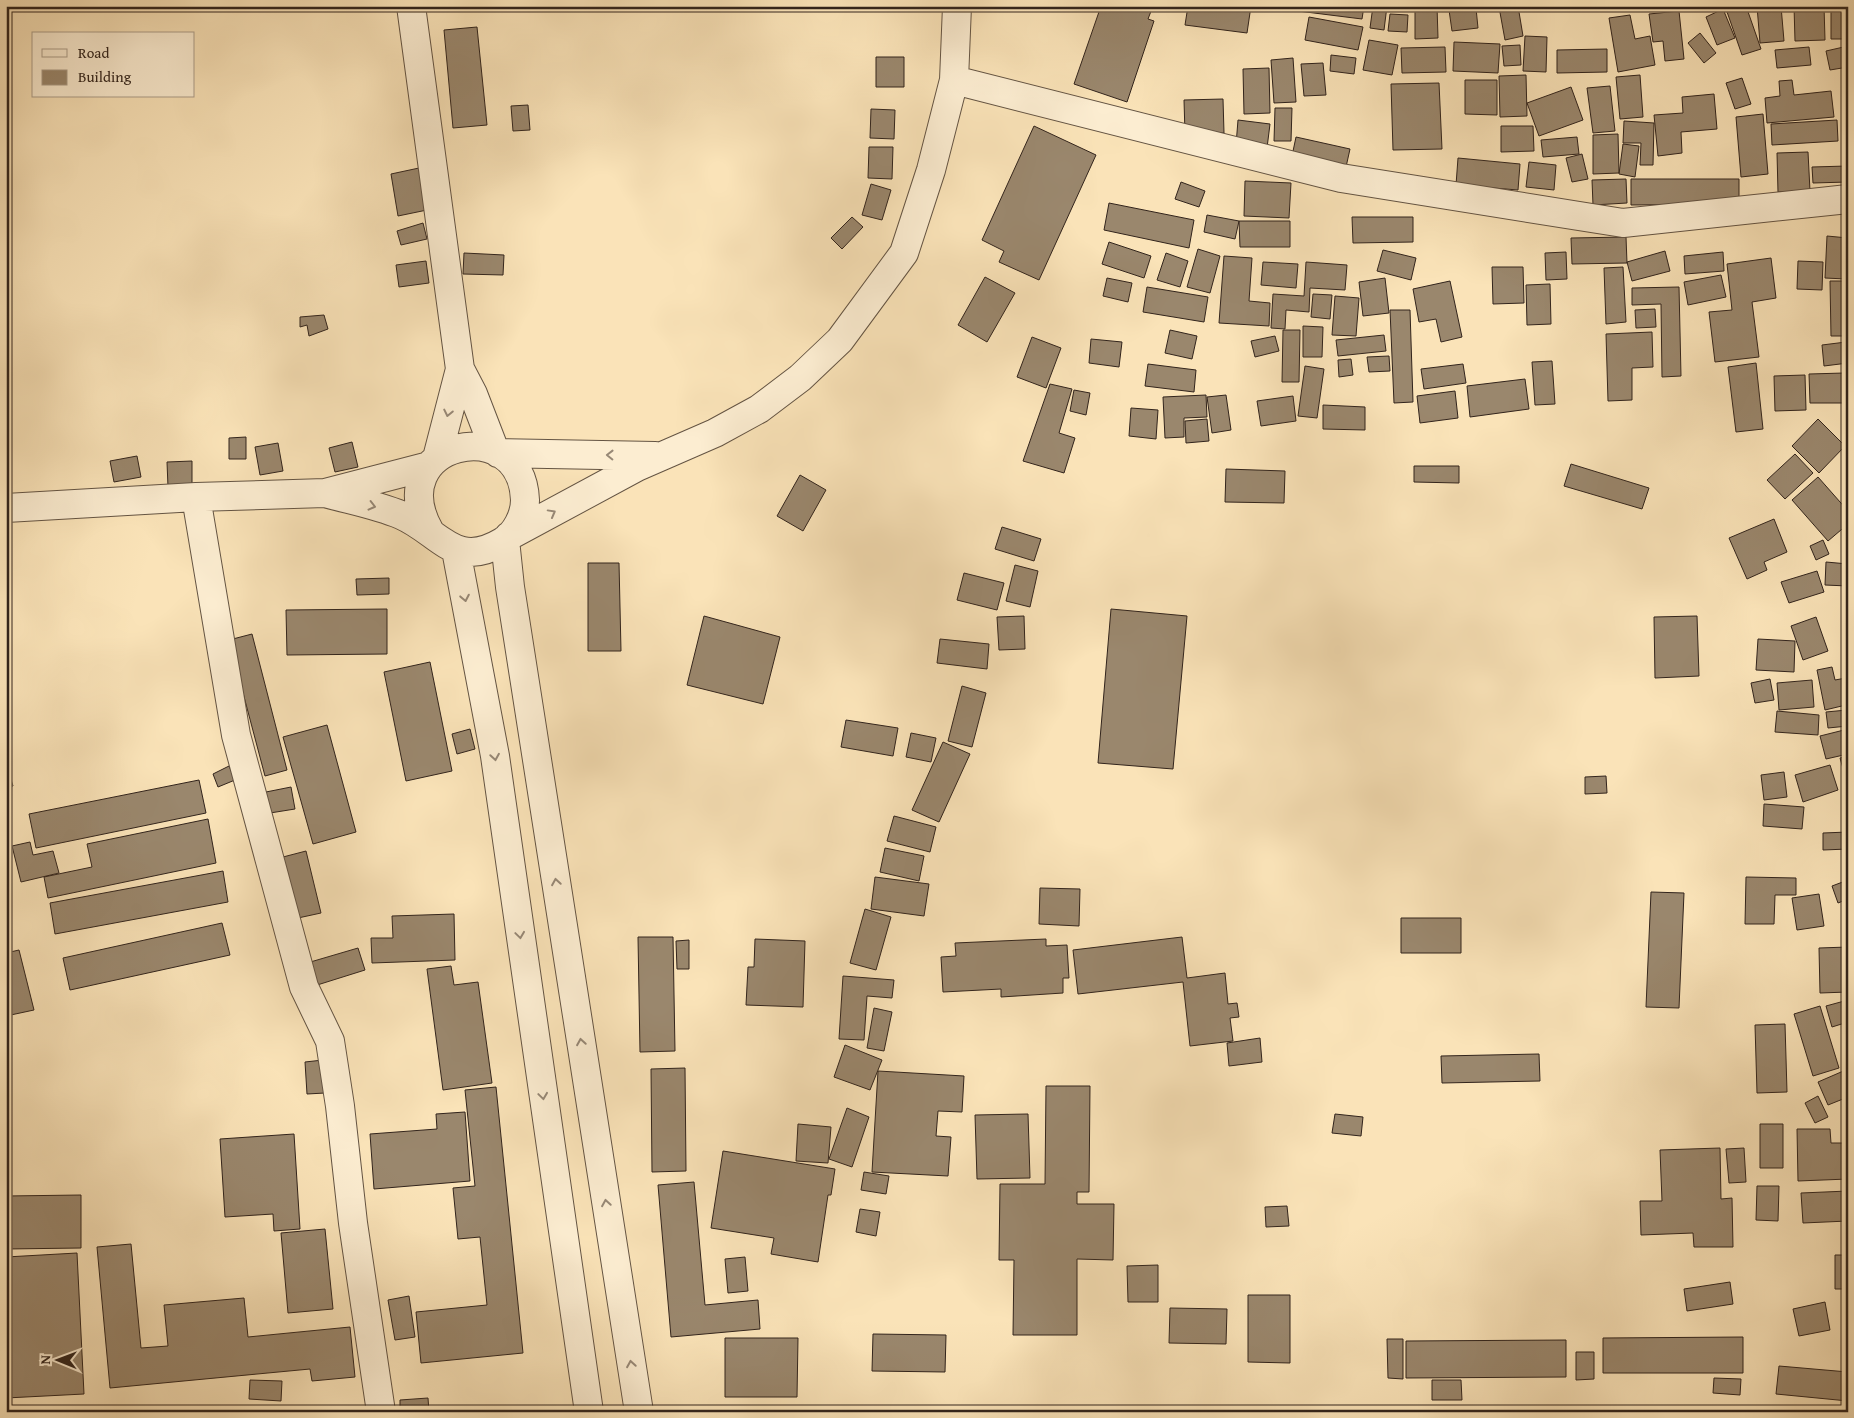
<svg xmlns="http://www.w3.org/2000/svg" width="1854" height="1418" viewBox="0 0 1854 1418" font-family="'Gentium Book Plus',serif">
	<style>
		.building { fill: #9a876d; stroke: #32241c }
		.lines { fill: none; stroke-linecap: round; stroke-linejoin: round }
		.minor-casing { stroke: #645443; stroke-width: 30 }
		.minor { stroke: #fcedd1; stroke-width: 28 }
		.oneway { stroke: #978876 }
	</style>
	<rect width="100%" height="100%" fill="#fae3b8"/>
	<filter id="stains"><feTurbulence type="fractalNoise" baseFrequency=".004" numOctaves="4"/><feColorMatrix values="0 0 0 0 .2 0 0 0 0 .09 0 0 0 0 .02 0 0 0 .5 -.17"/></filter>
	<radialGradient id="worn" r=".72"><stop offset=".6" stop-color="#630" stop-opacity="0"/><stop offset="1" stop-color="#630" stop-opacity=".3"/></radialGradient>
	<!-- building -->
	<path class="building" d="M1101 6H1153L1148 19 1154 21 1127 102 1074 84Z
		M1188 6H1251L1247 33 1185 25Z
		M1299 6H1364L1362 19 1298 11Z
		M1373 6H1387L1384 30 1370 28Z
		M1392 6H1437L1438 38 1415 39V10L1393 11Z
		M1518 6 1523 36 1505 40 1499 7Z
		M1574 6H1596L1597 7 1574 9Z
		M1725 6H1746L1761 49 1742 55Z
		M1757 6H1781L1784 41 1760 43Z
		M1794 6H1824L1825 40 1795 41Z
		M1831 6H1848V39H1831Z
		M1476 8 1478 28 1452 31 1449 10Z
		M1723 9 1735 38 1717 45 1706 17Z
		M1679 11 1684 59 1665 61 1663 41 1653 42 1649 14Z
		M1390 14 1408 15 1407 32 1388 31Z
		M1630 15 1635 39 1650 36 1655 65 1618 72 1609 18Z
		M1309 17 1363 27 1358 50 1305 40Z
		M477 27 487 125 453 128 444 30Z
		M1700 33 1716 53 1704 63 1688 43Z
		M1525 36 1547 37 1546 72 1523 71Z
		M1369 40 1398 45 1392 75 1363 70Z
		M1454 42 1500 44 1498 73 1453 71Z
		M1520 45 1521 65 1504 66 1502 46Z
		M1848 46V67L1830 70 1826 51Z
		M1445 47 1446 72 1402 73 1401 48Z
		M1809 47 1811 65 1777 68 1775 50Z
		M1607 49V72L1557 73V50Z
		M1331 55 1356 58 1354 74 1330 71Z
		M876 57H904V87H876Z
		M1293 58 1296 102 1274 103 1271 60Z
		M1323 63 1326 95 1304 96 1301 64Z
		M1269 68 1270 113 1244 114 1243 69Z
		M1526 75 1527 116 1500 117 1499 76Z
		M1640 75 1643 117 1620 119 1616 77Z
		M1742 78 1751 104 1735 109 1726 83Z
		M1465 80H1497V115L1465 114Z
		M1792 80 1794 95 1831 91 1834 117 1767 123 1765 98 1780 96 1779 81Z
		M1439 83 1442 149 1393 150 1391 84Z
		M1610 86 1615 131 1593 133 1587 88Z
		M1571 87 1583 120 1539 136 1527 103Z
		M1843 89H1848V132Z
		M1714 94 1717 129 1681 132 1682 153 1658 156 1654 115 1683 113 1682 97Z
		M1223 99 1224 133 1185 134 1184 100Z
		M528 105 530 130 513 131 511 106Z
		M1275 108H1292L1291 141H1274Z
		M871 109 895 110 894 139 870 138Z
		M1763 114 1768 174 1741 177 1736 117Z
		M1238 120 1270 124 1267 148 1236 145Z
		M1837 120 1838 141 1772 145 1771 124Z
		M1624 121 1654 123 1653 165H1640L1641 143H1623Z
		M1034 126 1096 155 1039 280 999 262 1004 251 982 240Z
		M1501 126H1533L1534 151 1501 152Z
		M1618 134 1619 173 1593 174V135Z
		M1296 137 1350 149 1346 167 1292 156Z
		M1577 137 1579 154 1543 157 1541 140Z
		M1623 144 1639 146 1635 177 1619 174Z
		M869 147H893L892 179 868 178Z
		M1808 152 1810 191 1778 192 1777 153Z
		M1582 154 1588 179 1572 182 1566 158Z
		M1458 158 1520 164 1518 190 1456 185Z
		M1529 162 1556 165 1554 190 1526 187Z
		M1847 166 1848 182 1813 183 1812 167Z
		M419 168 427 210 398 216 391 174Z
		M1626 179 1627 203 1593 205 1592 180Z
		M1631 179H1739V204L1631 205Z
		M1245 181 1291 183 1289 218 1244 216Z
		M1181 182 1205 191 1199 207 1175 199Z
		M871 184 891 190 882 220 862 215Z
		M1109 203 1194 220 1189 248 1104 230Z
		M1207 215 1239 221 1235 239 1204 232Z
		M852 217 863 227 842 249 831 238Z
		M1352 217H1413V242L1353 243Z
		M1239 221H1290V247H1240Z
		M423 223 427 239 401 245 397 231Z
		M1827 236 1848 238 1846 279 1825 278Z
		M1626 237 1627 263 1572 264 1571 238Z
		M1109 242 1151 256 1144 278 1102 264Z
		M1198 249 1220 256 1210 293 1187 287Z
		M1383 250 1416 258 1411 280 1377 271Z
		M1665 251 1670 271 1632 281 1627 262Z
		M1566 252 1567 279 1546 280 1545 253Z
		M1723 252 1724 271 1685 274 1684 256Z
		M464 253 504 255 503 275 463 274Z
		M1166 253 1188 261 1180 287 1157 280Z
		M1224 256 1252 258 1249 301 1270 303 1269 326 1219 323Z
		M1771 258 1776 298 1752 302 1759 357 1715 362 1709 312 1732 310 1727 264Z
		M426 261 429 283 399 287 396 265Z
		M1798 261 1823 262 1822 290 1797 289Z
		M1263 262 1298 264 1296 288 1261 285Z
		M1306 262 1347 265 1345 290 1310 288 1309 312 1286 310 1285 329 1271 328 1273 294 1304 296Z
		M1492 267H1523L1524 303 1493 304Z
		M1623 267 1626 322 1606 324 1604 268Z
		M1721 275 1726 297 1688 305 1684 282Z
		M985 277 1015 293 987 342 958 325Z
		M1107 278 1132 283 1128 302 1103 296Z
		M1385 278 1389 313 1363 316 1359 282Z
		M1450 281 1462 337 1441 342 1436 319 1419 322 1413 289Z
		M1830 281H1848V336H1831Z
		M1550 284 1551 324 1527 325 1526 285Z
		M1147 287 1208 297 1204 322 1143 312Z
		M1679 287 1681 376 1662 377 1661 304 1632 305V288Z
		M1313 294 1332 295 1330 319 1311 317Z
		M1335 296 1359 298 1356 336 1332 335Z
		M1655 309 1656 327 1636 328 1635 310Z
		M1390 310H1410L1413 402 1394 403Z
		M324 315 328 329 309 336 307 325 300 327V317Z
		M1303 326 1323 327 1322 357H1303Z
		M1170 330 1197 336 1192 359 1165 353Z
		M1283 330H1300L1299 382H1282Z
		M1652 332 1653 367 1632 368V400L1608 401 1606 334Z
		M1384 335 1386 351 1338 356 1336 340Z
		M1275 336 1279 351 1255 357 1251 341Z
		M1032 337 1061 348 1046 388 1017 377Z
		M1091 339 1122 342 1119 367 1089 363Z
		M1846 342 1848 363 1824 366 1822 345Z
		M1389 356 1390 371 1369 372 1367 357Z
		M1351 359 1353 375 1339 377 1338 360Z
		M1552 361 1555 404 1535 405 1532 362Z
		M1756 363 1763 429 1736 432 1728 367Z
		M1148 364 1196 370 1194 392 1145 386Z
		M1463 364 1466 383 1424 389 1421 369Z
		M1305 366 1324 369 1317 418 1298 416Z
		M1844 373V403H1810L1809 374Z
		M1805 375 1806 410 1775 411 1774 376Z
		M1525 379 1529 409 1470 417 1467 386Z
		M1050 384 1072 389 1059 433 1075 438 1064 473 1023 461Z
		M1074 390 1090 393 1086 415 1070 411Z
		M1455 391 1458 418 1420 423 1417 396Z
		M1206 395 1207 417 1184 418V437L1165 438 1163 397Z
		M1226 395 1231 430 1212 433 1207 397Z
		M1293 396 1296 421 1261 426 1257 401Z
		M1323 405 1365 407V430L1323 429Z
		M1131 408 1158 410 1156 439 1129 436Z
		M1207 419 1209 441 1186 443 1185 421Z
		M1818 419 1845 446 1819 473 1792 446Z
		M246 437V459H229V438Z
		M352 442 358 467 335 472 329 448Z
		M278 443 283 471 260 475 255 447Z
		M1795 454 1813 473 1785 499 1767 480Z
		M137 456 141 477 114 482 110 461Z
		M192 461V486L168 487 167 462Z
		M1571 464 1649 488 1642 509 1564 486Z
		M1414 466H1459V483L1414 482Z
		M1226 469 1285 471 1284 503 1225 502Z
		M800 475 826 490 803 531 777 516Z
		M1818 477 1848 511V524L1828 541 1792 500Z
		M1774 519 1787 552 1764 562 1767 570 1747 579 1729 538Z
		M1002 527 1041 539 1034 561 995 549Z
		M1823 540 1829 554 1816 560 1810 546Z
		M1826 562 1848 564V586L1825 585Z
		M588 563H619L621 651H588Z
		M1015 565 1038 571 1030 607 1006 601Z
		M1817 571 1824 592 1789 603 1781 582Z
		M964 573 1004 583 997 610 957 600Z
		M389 578V594L357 595 356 579Z
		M387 609V654L287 655 286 610Z
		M1111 609 1187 616 1173 769 1098 763Z
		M704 616 780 637 763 704 687 685Z
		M1024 616 1025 649 999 650 997 617Z
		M1697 616 1699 676 1655 678 1654 617Z
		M1816 617 1828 651 1803 660 1791 626Z
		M252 634 287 770 265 776 229 640Z
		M940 639 989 644 987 669 937 663Z
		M1758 639 1795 641 1794 672 1756 670Z
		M430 662 452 771 406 781 384 672Z
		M1832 667 1835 680 1846 678 1848 694H1844L1846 705 1825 710 1817 670Z
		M1770 679 1774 700 1755 703 1751 683Z
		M1812 680 1814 707 1779 710 1777 683Z
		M962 686 986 693 972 747 948 741Z
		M1847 710 1848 726 1828 728 1826 712Z
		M1777 711 1819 715 1818 735 1775 732Z
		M846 720 898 728 893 756 841 747Z
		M327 725 356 832 313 844 283 737Z
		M470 729 475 749 457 754 452 734Z
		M1848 729V754L1826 759 1820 736Z
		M911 733 936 738 931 762 906 757Z
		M943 742 970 754 939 822 912 810Z
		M1848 756V786L1840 758Z
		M6 763 13 786 6 788Z
		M1830 765 1838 790 1803 802 1795 775Z
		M229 766 235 780 218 787 213 774Z
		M1784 772 1787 797 1764 800 1761 775Z
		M1606 776 1607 793 1585 794V777Z
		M199 780 206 813 36 848 29 814Z
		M291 787 295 809 270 813 266 792Z
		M1764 804 1804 807 1802 829 1763 826Z
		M894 816 936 827 930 852 887 841Z
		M208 819 216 863 48 898 44 877 92 867 87 844Z
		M1848 832V849L1823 850V833Z
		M30 842 33 855 53 851 59 873 21 882 12 846Z
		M885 848 924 856 919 881 880 872Z
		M306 851 321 913 298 918 283 857Z
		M223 871 228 902 55 934 50 903Z
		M875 877 929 884 924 916 871 909Z
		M1746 877 1796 878V895H1775L1774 924H1745Z
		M1848 880V899L1838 903 1832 886Z
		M1040 888 1080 889 1079 926 1039 924Z
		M1651 892 1684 893 1679 1008 1646 1007Z
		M1819 894 1824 926 1797 930 1792 898Z
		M865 909 891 917 876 970 850 963Z
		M454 914 455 960 372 963 371 938H393L392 916Z
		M1401 918H1461V953H1401Z
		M222 923 230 955 70 990 63 958Z
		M638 937H673L675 1051 640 1052Z
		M1182 937 1187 978 1225 973 1228 1004 1237 1003 1239 1017 1230 1018 1233 1041 1190 1046 1183 982 1078 994 1073 950Z
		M755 939 805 941 803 1007 746 1005 748 967H754Z
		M1046 939V946L1067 945 1069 978H1063V993L1001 997V989L943 992 941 957 956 956 955 943Z
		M689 940V969H677L676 941Z
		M1848 947V992L1820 993 1819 948Z
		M358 948 365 970 314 986 307 963Z
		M19 950 34 1010 6 1016V953Z
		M451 966 454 985 478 982 492 1083 443 1090 427 969Z
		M843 976 894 980 892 998 867 996 864 1040 839 1039Z
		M1848 1000V1022L1832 1027 1826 1006Z
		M1820 1006 1839 1068 1813 1076 1794 1014Z
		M874 1008 892 1012 884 1051 867 1048Z
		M1785 1024 1787 1092 1757 1093 1755 1025Z
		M1260 1038 1262 1062 1229 1066 1227 1043Z
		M845 1045 882 1060 870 1090 834 1077Z
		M1539 1054 1540 1081 1442 1083 1441 1056Z
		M323 1060 325 1093 307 1094 305 1062Z
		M685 1068 686 1171 652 1172 651 1069Z
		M1848 1069V1097L1828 1105 1818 1082Z
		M878 1071 964 1076 962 1112 938 1111 936 1136 951 1137 948 1176 872 1172Z
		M1046 1086H1090L1089 1192H1077V1204H1114L1113 1260 1077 1259V1335H1013L1014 1260H999L1000 1184H1045Z
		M496 1087 523 1353 421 1363 416 1312 487 1305 480 1237 458 1239 453 1188 475 1186 465 1090Z
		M1818 1096 1828 1117 1815 1123 1805 1103Z
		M847 1108 869 1117 852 1167 829 1159Z
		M465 1112 470 1181 374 1189 370 1134 437 1129 436 1114Z
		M1028 1114 1030 1178 977 1179 975 1115Z
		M1335 1114 1363 1117 1361 1136 1332 1133Z
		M798 1124 831 1127 828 1163 796 1161Z
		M1760 1124H1783V1168H1760Z
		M1797 1129H1830L1831 1143H1848V1179L1798 1181Z
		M294 1134 300 1229 274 1231 273 1214 225 1217 220 1139Z
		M1720 1148 1721 1199 1732 1198 1733 1247H1694L1693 1233 1641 1235 1640 1201H1662L1660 1150Z
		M1744 1148 1746 1182 1729 1183 1726 1149Z
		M723 1151 835 1169 831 1195H828L818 1262 771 1254 774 1238 711 1228Z
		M864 1172 889 1176 886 1194 861 1190Z
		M694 1182 705 1305 758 1300 760 1329 671 1337 658 1185Z
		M1757 1186H1779L1778 1221 1756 1220Z
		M1848 1191V1221L1803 1223 1801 1193Z
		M81 1195V1248L6 1249V1196Z
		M1287 1206 1289 1226 1266 1227 1265 1207Z
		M860 1209 880 1212 876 1236 856 1232Z
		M325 1229 333 1309 288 1313 281 1233Z
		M131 1244 141 1348 168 1346 164 1305 244 1298 248 1337 350 1327 355 1377 312 1381 310 1369 110 1388 97 1247Z
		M77 1253 84 1394 6 1398V1358H11L6 1257Z
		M1835 1255H1848V1289H1835Z
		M745 1257 748 1291 728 1293 725 1259Z
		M1158 1265V1302H1128L1127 1266Z
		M1730 1282 1733 1304 1687 1311 1684 1289Z
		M1248 1295H1290V1363L1248 1362Z
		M409 1296 415 1337 395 1340 388 1300Z
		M1825 1302 1830 1330 1799 1336 1793 1309Z
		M1170 1308 1227 1309 1226 1344 1169 1343Z
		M873 1334 946 1335 945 1372 872 1371Z
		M1743 1337V1373H1603V1338Z
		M725 1338H798L797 1397H725Z
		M1387 1339H1403V1379L1388 1378Z
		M1566 1340V1377L1406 1378V1341Z
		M1576 1352H1594V1379L1576 1380Z
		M1779 1366 1848 1372V1401L1776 1394Z
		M1714 1378 1741 1379 1740 1395 1713 1393Z
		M250 1380 282 1381 281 1401 249 1399Z
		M1432 1380H1461L1462 1400H1432Z
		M428 1398 429 1412H400V1400Z"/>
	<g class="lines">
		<defs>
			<path id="minor" d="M411 6 460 369 473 394 495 451
				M954 80 1341 178 1623 223 1848 199
				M498 453 655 456
				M437 458 460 369
				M325 493C350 500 377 505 401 515 440 532 455 570 502 542 516 534 525 515 525 500 522 410 379 442 430 532
				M196 497 236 735 304 987 330 1041 340 1106 353 1223 381 1412
				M6 508 196 497 325 493 429 466
				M509 536 637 467 715 433 759 409 800 378 840 340 904 253 931 170 954 80 957 6
				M505 540 510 587 639 1412
				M456 550 495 756 589 1412"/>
		</defs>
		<!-- minor casing -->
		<use href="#minor" class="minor-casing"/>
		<!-- minor -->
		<use href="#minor" class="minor"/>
	</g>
	<!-- one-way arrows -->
	<defs><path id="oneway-chevron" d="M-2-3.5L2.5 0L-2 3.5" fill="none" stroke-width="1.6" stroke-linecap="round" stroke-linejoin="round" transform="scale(1.25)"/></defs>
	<g class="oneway">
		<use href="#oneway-chevron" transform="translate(448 413) rotate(102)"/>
		<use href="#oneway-chevron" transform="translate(610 455) rotate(-179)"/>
		<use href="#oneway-chevron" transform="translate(372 506) rotate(14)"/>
		<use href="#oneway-chevron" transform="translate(552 513) rotate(-29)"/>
		<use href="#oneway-chevron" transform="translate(465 598) rotate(79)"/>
		<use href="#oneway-chevron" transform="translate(495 757) rotate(81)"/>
		<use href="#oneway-chevron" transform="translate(556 882) rotate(-99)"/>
		<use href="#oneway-chevron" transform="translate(520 935) rotate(82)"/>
		<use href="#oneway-chevron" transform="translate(581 1042) rotate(-99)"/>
		<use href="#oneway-chevron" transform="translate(543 1096) rotate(82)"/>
		<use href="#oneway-chevron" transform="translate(606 1203) rotate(-99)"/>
		<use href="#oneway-chevron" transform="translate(631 1364) rotate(-99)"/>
	</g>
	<!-- margin -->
	<rect width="1854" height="1418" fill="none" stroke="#fae3b8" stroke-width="25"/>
	<rect x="8" y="8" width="1839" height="1403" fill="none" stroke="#32241c" stroke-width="2.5"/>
	<rect x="12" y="12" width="1829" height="1393" fill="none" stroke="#32241c"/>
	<!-- legend -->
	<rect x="32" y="32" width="162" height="65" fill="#fcedd1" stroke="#ab9d89"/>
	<rect x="42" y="49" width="25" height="8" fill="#fcedd1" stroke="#ab9d89"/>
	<text x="78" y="58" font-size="15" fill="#32241c">Road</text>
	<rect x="42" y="70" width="25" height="15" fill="#9a876d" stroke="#ab9d89"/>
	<text x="78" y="82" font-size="15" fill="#32241c">Building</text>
	<!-- north arrow -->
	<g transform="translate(58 1360) rotate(271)" stroke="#fcedd1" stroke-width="4" paint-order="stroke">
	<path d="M0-4L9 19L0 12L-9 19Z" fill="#32241c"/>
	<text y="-8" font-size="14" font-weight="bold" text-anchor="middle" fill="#32241c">N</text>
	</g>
	<rect width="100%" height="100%" filter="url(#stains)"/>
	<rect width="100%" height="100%" fill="url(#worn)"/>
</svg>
